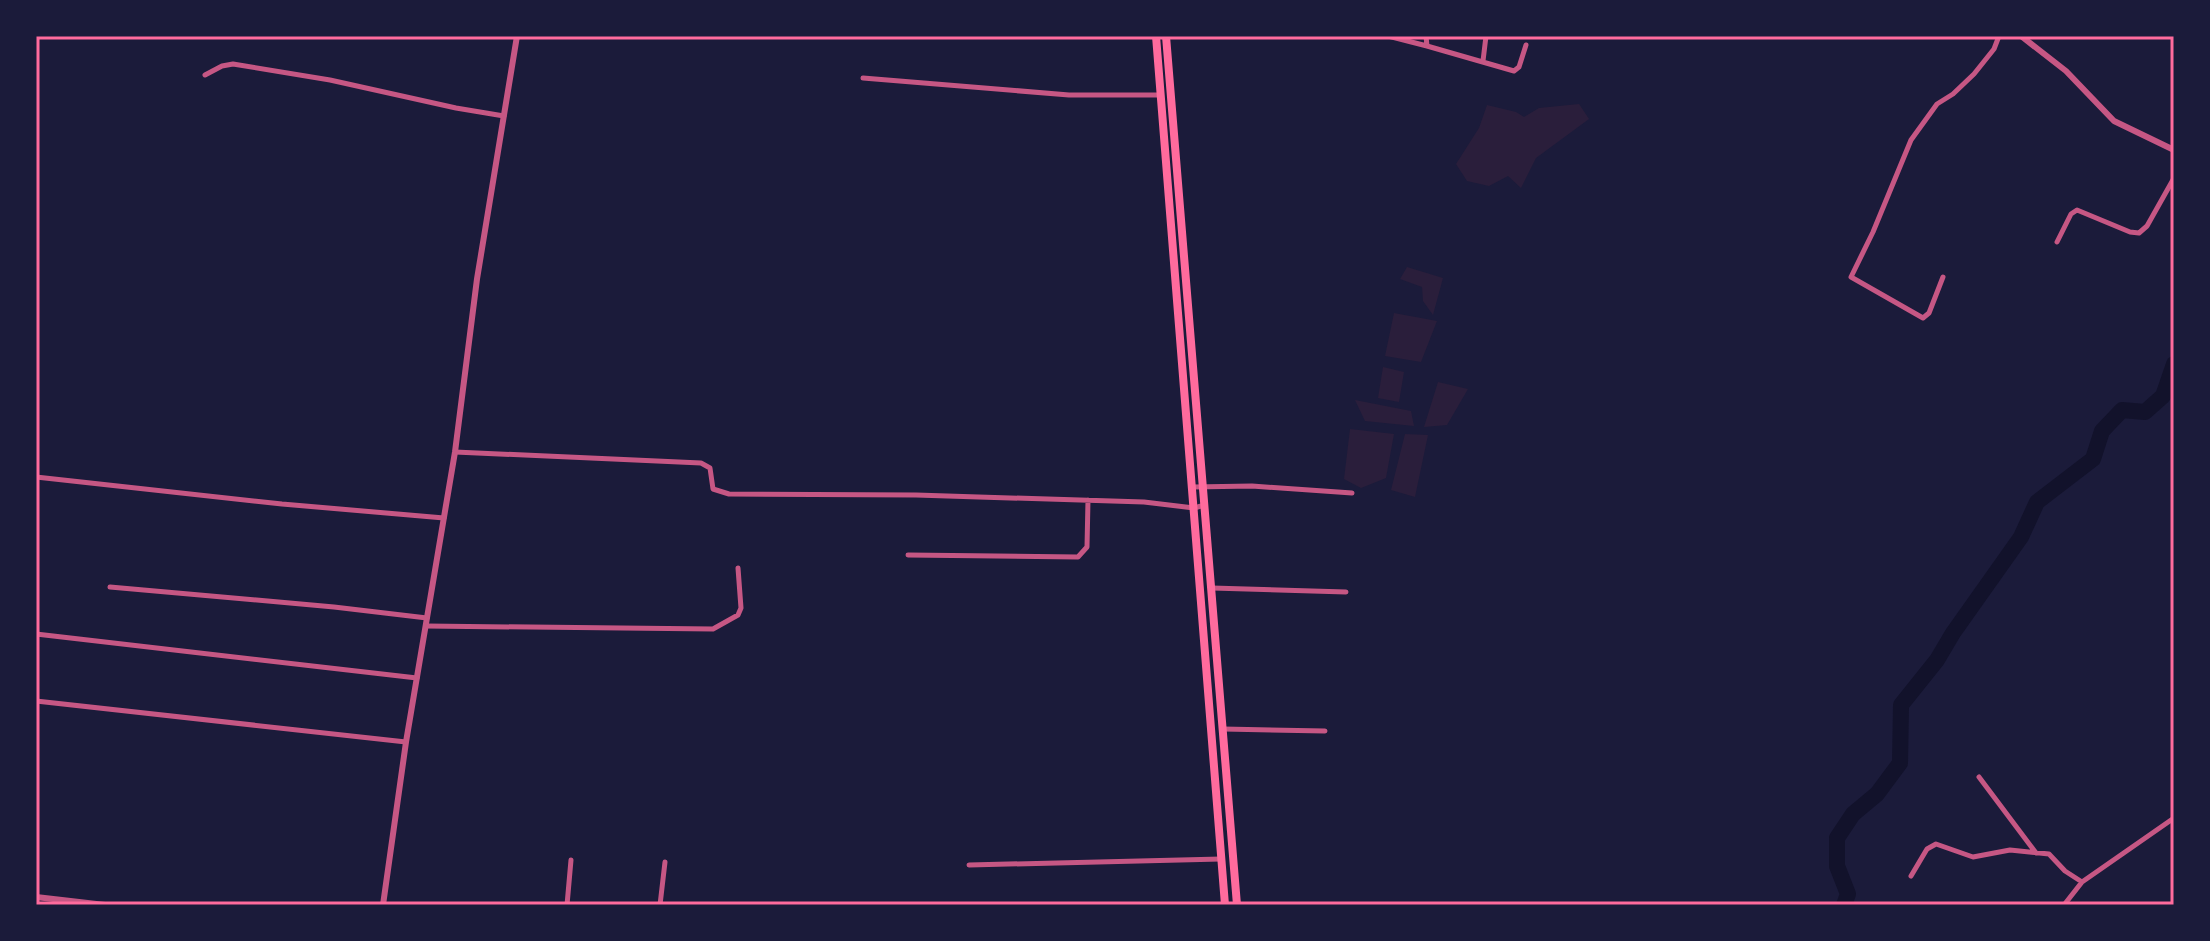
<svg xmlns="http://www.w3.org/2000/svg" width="2210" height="941" viewBox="0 0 2210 941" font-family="Arial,sans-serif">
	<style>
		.green { fill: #2a1e3b }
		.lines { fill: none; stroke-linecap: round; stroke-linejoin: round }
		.river { stroke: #12122b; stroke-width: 16 }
		.minor { stroke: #c65784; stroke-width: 5 }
		.tertiary { stroke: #c65784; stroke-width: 6 }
		.trunk { stroke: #ff6b9d; stroke-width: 8 }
		.neatline { fill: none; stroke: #ff6b9d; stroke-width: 3 }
	</style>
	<rect width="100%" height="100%" fill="#1b1b3a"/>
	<!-- green -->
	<path class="green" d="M1579 104 1589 119 1536 158 1521 188 1508 176 1489 186 1467 181 1456 164 1479 128 1487 105 1516 112 1524 117 1539 108Z
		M1407 267 1443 278 1433 315 1423 301 1422 287 1400 279Z
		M1394 313 1437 321 1421 362 1385 356Z
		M1383 367 1404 372 1399 402 1378 398Z
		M1438 382 1468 389 1447 425 1424 427Z
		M1355 400 1411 411 1414 426 1365 421Z
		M1350 429 1394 434 1386 478 1361 488 1344 479Z
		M1405 434 1428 435 1415 497 1391 490Z"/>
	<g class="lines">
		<!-- river -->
		<path class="river" d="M1844 905 1848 894 1837 866V838L1853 814 1877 794 1900 763 1901 705 1937 660 1953 633 2021 537 2037 502 2093 459 2102 431 2122 410 2145 412 2163 396 2174 364"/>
		<!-- minor -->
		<path class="minor" d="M1388 36 1427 46
			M1426 36 1427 46 1514 71 1519 67 1526 45
			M1483 61 1486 36
			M205 75 222 66 233 64 330 80 456 108 504 116
			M863 78 1069 95H1159
			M2057 242 2071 214 2077 210 2130 232 2139 233 2147 226 2174 178
			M1943 277 1929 313 1923 318 1851 277 1873 232 1911 140 1937 104 1953 94 1974 74 1994 49 1999 36
			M455 452 701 463 710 468 713 489 729 494 916 495 1144 502 1194 508 1205 505
			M36 477 282 504 444 518
			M1193 487 1252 486 1352 493
			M908 555 1078 557 1087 547 1088 500
			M110 587 334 607 427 618
			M1212 588 1346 592
			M426 626 713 629 738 615 741 608 738 568
			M36 634 417 678
			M36 701 406 742
			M1223 729 1325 731
			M1979 777 2036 853
			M969 865 1221 859
			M1911 876 1927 849 1936 844 1973 857 2010 850 2049 854 2065 871 2082 882
			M567 905 571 860
			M660 905 665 862
			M2064 905 2082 882 2174 818"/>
		<!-- tertiary -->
		<path class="tertiary" d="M2021 36 2066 71 2114 121 2174 150
			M36 897 105 905
			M383 905 406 742 455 452 477 279 517 36"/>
		<!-- trunk -->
		<path class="trunk" d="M1156 36 1225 905
			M1166 36 1237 905"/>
	</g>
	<!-- border -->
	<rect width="2210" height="941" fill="none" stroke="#1b1b3a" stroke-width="76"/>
	<rect x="38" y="38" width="2134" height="865" class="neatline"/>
</svg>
